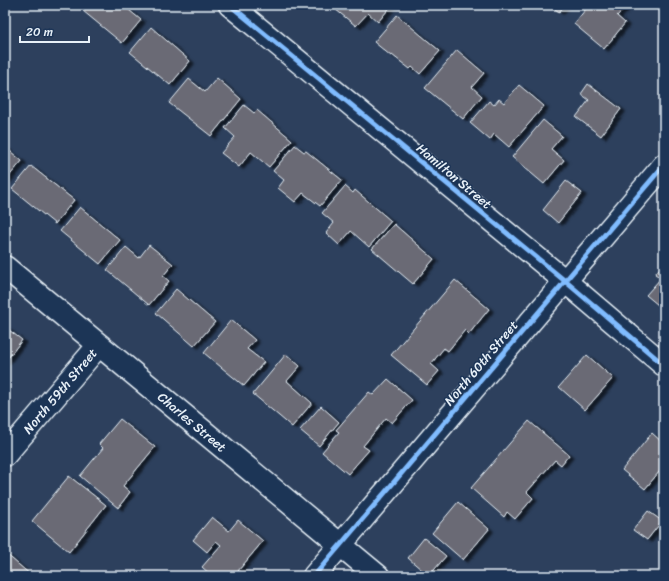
<svg xmlns="http://www.w3.org/2000/svg" width="669" height="581" viewBox="0 0 669 581" font-family="Sriracha,sans-serif">
	<style>
		.building { fill: #6b6a75; stroke: #e8f1f8; filter: url(#shadow) }
		.lines { fill: none; stroke-linecap: round; stroke-linejoin: round }
		.street-casing { stroke: #e8f1f8; stroke-width: 25 }
		.secondary-casing { stroke: #e8f1f8; stroke-width: 25 }
		.street { stroke: #1d3557; stroke-width: 22 }
		.secondary { stroke: #1d3557; stroke-width: 22 }
		.cycleway-casing { stroke: #1d3557; stroke-width: 8 }
		.cycleway { stroke: #80bcff; stroke-width: 5 }
		.labels { text-anchor: middle; dominant-baseline: central; stroke-width: 3; stroke-linejoin: round; paint-order: stroke }
		.street-label { font-size: 13px; fill: #e8f1f8; stroke: #1d3557 }
	</style>
	<defs>
		<filter id="shadow"><feDropShadow dx="4.5" dy="2.5" stdDeviation="1" flood-color="#0009"/></filter>
	</defs>
	<rect width="100%" height="100%" fill="#2d405d"/>
	<filter id="ink" filterUnits="userSpaceOnUse"><feTurbulence type="fractalNoise" baseFrequency=".025" numOctaves="2"/><feDisplacementMap in="SourceGraphic" scale="8" xChannelSelector="R" yChannelSelector="G"/><feConvolveMatrix kernelMatrix="1 2 1 2 8 2 1 2 1" color-interpolation-filters="sRGB"/></filter>
	<g filter="url(#ink)">
		<!-- building -->
		<path class="building" d="M88 5H123L141 20 122 43 83 11Z
			M330 5H392L378 22 368 13 356 26Z
			M550 5H565L559 12Z
			M589 5H627L617 16 625 23 604 49 574 24Z
			M397 15 440 51 420 74 412 67 410 69 392 55 391 56 374 42Z
			M151 27 190 61 170 85 130 52Z
			M457 50 484 73 472 87 482 96 463 119 425 88Z
			M217 78 241 99 211 136 169 103 189 79 205 92Z
			M588 84 621 109 601 136 576 117 589 100 581 94Z
			M519 85 544 106 509 147 494 134 490 140 470 123 489 101 494 105 499 99 504 103Z
			M244 105 254 113 257 110 292 140 269 167 251 152 239 167 221 153 235 137 225 128Z
			M543 120 562 136 551 149 564 160 544 184 512 157Z
			M295 145 304 152 306 151 342 180 320 206 303 193 295 202 278 188 284 180 273 171Z
			M5 147 22 161 5 181Z
			M31 166 74 200 55 224 12 189Z
			M566 181 582 193 558 223 543 210Z
			M345 186 353 193 355 190 391 221 369 247 351 231 339 245 326 233 334 223 322 213Z
			M80 207 120 240 100 264 60 231Z
			M394 224 434 259 413 284 372 249Z
			M149 245 173 264 163 276 169 281 149 305 107 270 126 247 139 258Z
			M664 263V310L646 295 661 278 655 274Z
			M455 280 489 309 469 334 465 330 448 351 444 348 431 364 439 371 427 385 391 355Z
			M176 289 215 322 194 346 156 313Z
			M231 320 255 340 247 349 264 362 244 386 204 353Z
			M5 327 22 340 5 362Z
			M286 354 300 366 287 381 312 403 292 427 253 394Z
			M587 355 613 378 585 410 559 387Z
			M388 379 412 400 392 423 386 418 363 446 369 450 348 474 322 452 339 432 336 430 369 392 373 395Z
			M321 406 339 422 319 446 300 430Z
			M120 419 155 447 123 486 130 492 118 508 80 476 103 448 99 444Z
			M529 421 569 455 561 465 555 460 527 492 533 498 515 519 507 512 504 517 471 488Z
			M652 433 664 444V450L663 451 664 452V466L645 489 622 470Z
			M69 476 106 505 69 552 32 521Z
			M458 502 489 529 463 560 432 533Z
			M648 511 662 521 647 540 633 530Z
			M212 517 229 531 238 520 263 541 238 571 241 572 238 576H212L202 567 221 545 216 541 207 552 193 540Z
			M424 538 446 556 429 576 408 558Z
			M5 553 32 576H5Z"/>
		<g class="lines">
			<defs>
				<path id="street" d="M230 5 565 281 664 365
					M5 267 378 576
					M5 455 99 345"/>
				<path id="secondary" d="M314 576 664 165"/>
			</defs>
			<!-- street casing -->
			<use href="#street" class="street-casing"/>
			<!-- secondary casing -->
			<use href="#secondary" class="secondary-casing"/>
			<!-- street -->
			<use href="#street" class="street"/>
			<!-- secondary -->
			<use href="#secondary" class="secondary"/>
			<defs>
				<path id="cycleway" d="M230 5 565 281 664 365
					M314 576 664 165"/>
			</defs>
			<!-- cycleway casing -->
			<use href="#cycleway" class="cycleway-casing"/>
			<!-- cycleway -->
			<use href="#cycleway" class="cycleway"/>
		</g>
	</g>
	<g class="labels">
		<!-- street labels -->
		<g class="street-label">
			<text transform="translate(454 176) rotate(40)">Hamilton Street</text>
			<text transform="translate(481 363) rotate(-50)">North 60th Street</text>
			<text transform="translate(60 391) rotate(-50)">North 59th Street</text>
			<text transform="translate(192 422) rotate(40)">Charles Street</text>
		</g>
	</g>
	<!-- margin -->
	<rect width="669" height="581" fill="none" stroke="#1d3557" stroke-width="20"/>
	<rect x="10" y="10" width="649" height="561" fill="none" stroke="#e8f1f8" stroke-width="1.5" filter="url(#ink)"/>
	<!-- scale -->
	<path d="M20 36v6h69v-6" fill="none" stroke="#e8f1f8" stroke-width="2"/>
	<text x="26" y="36" font-size="12" fill="#e8f1f8" stroke="#1d3557" stroke-width="3" paint-order="stroke">20 m</text>
</svg>
